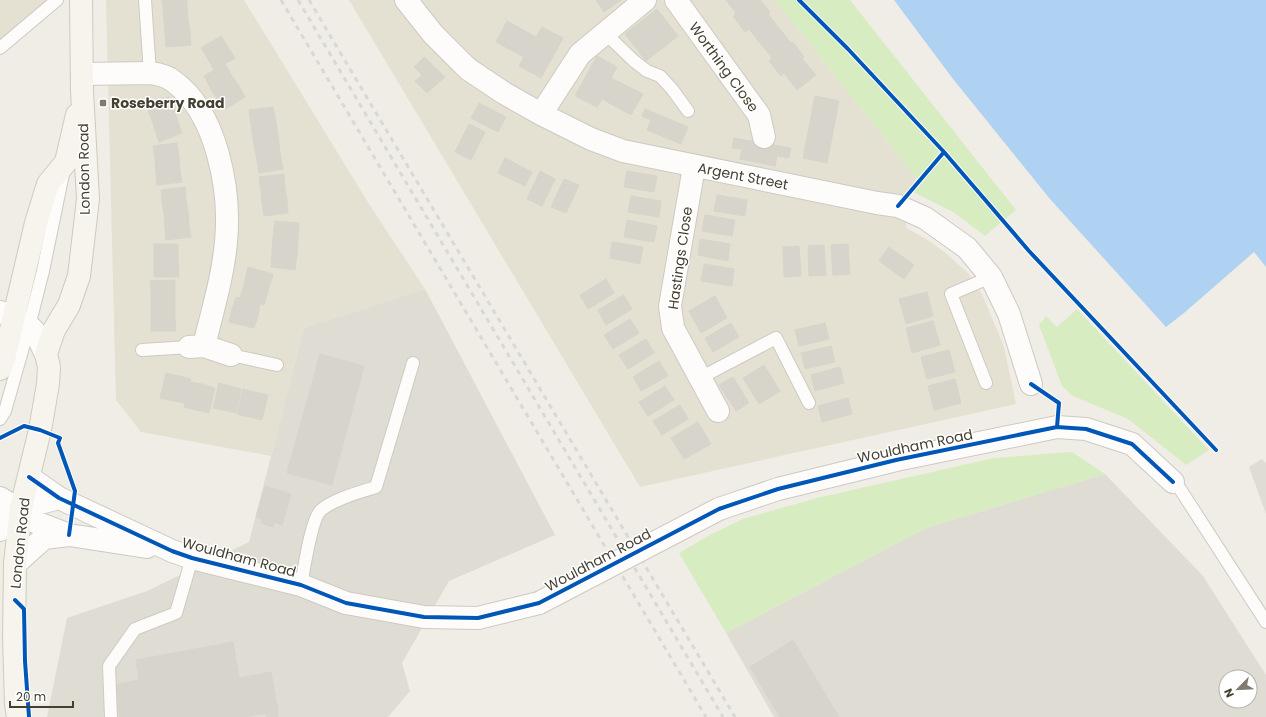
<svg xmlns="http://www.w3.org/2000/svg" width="1266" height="717" viewBox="0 0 1266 717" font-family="Poppins,sans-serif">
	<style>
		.residential { fill: #e4e0d2 }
		.industrial { fill: #dfdcd3; fill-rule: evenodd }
		.green { fill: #d8ecc2 }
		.water { fill: #b0d2f2 }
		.building { fill: #d7d4cc; stroke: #d7d4cb }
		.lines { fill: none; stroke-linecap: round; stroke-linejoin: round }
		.lane-casing { stroke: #cdcac3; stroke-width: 14 }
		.street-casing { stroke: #cdcac3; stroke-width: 24 }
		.secondary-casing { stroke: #cfcbbb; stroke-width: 24 }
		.lane { stroke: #fdfcfb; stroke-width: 12 }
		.street { stroke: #fdfcfb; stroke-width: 22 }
		.secondary { stroke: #f6f4ec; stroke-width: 22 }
		.rail { stroke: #d8d8d7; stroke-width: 3; stroke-dasharray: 5 5; stroke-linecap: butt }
		.street-bridge-casing { stroke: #cdcac3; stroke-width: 24; stroke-linecap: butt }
		.street-bridge { stroke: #fdfcfb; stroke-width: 22 }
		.cycleway-casing { stroke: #fff; stroke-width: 6 }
		.cycleway { stroke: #0057b8; stroke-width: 4 }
		.poi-dot { fill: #807c70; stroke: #fff; stroke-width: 1.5 }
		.labels { text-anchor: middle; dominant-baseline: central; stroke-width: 3; stroke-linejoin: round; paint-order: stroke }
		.street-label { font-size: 14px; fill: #453f31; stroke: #fff }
		.poi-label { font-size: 14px; font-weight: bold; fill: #453f31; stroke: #fff; text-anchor: start }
	</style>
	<rect width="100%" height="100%" fill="#efede5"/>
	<!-- residential -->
	<path class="residential" d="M0 0H57L0 53Z
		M106 0H244L369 204 425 289 304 328 271 456 141 432 116 400Z
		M349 0H775L917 179 909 190 906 228 928 240 948 255 968 273 982 294 1004 347 1016 404 640 487Z"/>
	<!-- industrial -->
	<path class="industrial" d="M425 289 555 535 449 581 402 663 410 691 388 717H47L67 618 147 591 249 542 304 328Z
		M1262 459 1266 463V514L1249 467Z
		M1105 474 1203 576 1266 675V717H774L726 633 926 528ZM1226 677H1250V701H1226Z"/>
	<!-- green -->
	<path class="green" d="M775 0H850L1016 210 985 236 953 212 909 190 917 179Z
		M1077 309 1209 450 1186 465 1128 419 1073 396 1062 386 1039 325 1046 316 1057 327Z
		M1072 452 1105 474 926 528 726 633 679 553 710 535 743 519 817 498 994 458Z"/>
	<!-- water -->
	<path class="water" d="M894 0H1266V267L1254 252 1184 313 1166 327 1050 199 953 79Z"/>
	<!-- building -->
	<path class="building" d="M162 0H187V6L163 8Z
		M596 0H621L604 12Z
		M726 0H760L770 12 768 14 791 43 793 42 804 57 802 59 816 75 797 90 784 73 781 76 769 61 772 58 749 29 745 32 733 16 736 13Z
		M187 6 188 19 164 21 163 8Z
		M657 9 678 36 646 61 625 34Z
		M188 19 190 32 165 34 164 21Z
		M507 21 536 37 542 27 563 38 541 78 519 66 524 57 496 42Z
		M190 32 191 45 166 47 165 34Z
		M221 36 228 47 208 59 201 48Z
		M228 47 235 58 214 70 208 59Z
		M597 56 617 67 611 78 643 94 631 115 602 99 597 107 575 96Z
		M424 57 445 77 427 93 415 81 422 75 414 67Z
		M225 64 232 76 211 89 204 76Z
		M232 76 239 86 217 99 211 89Z
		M239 86 245 97 224 110 217 99Z
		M815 96 839 101 827 163 803 158Z
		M169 97 174 109 151 118 146 105Z
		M479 103 506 117 498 132 471 118Z
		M273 107 276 121 251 125 249 110Z
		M174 109 178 122 155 130 151 118Z
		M645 109 688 127 681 144 647 130 651 120 642 116Z
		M276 121 278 134 253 138 251 125Z
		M178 122 182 133 159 142 155 130Z
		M469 124 485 132 471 160 455 152Z
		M278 134 279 145 255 149 253 138Z
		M734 138 791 148 789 158 777 156 775 166 740 159 742 149 732 148Z
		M177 143 179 157 155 159 153 146Z
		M279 145 281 158 257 161 255 149Z
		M179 157 180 170 156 172 155 159Z
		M281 158 283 169 259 173 257 161Z
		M505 158 532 172 525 186 498 173Z
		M180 170 182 182 157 185 156 172Z
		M540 171 555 179 542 206 527 199Z
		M627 171 657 176 654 192 624 187Z
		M284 174 285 188 261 191 259 177Z
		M564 179 579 185 566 213 551 207Z
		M185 187 186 199 162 202 161 190Z
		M285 188 287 201 262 203 261 191Z
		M717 195 747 200 745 216 714 211Z
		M631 196 661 201 659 217 628 212Z
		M186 199 188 212 164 215 162 202Z
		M287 201 288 213 264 216 262 203Z
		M188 212 189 225 165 228 164 215Z
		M705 215 735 220 732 236 702 231Z
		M627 220 657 226 654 242 624 237Z
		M275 221 299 223 298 239 273 237Z
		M189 225 191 237 166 240 165 228Z
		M273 237 298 239 297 255 272 253Z
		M700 239 730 244 728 261 698 255Z
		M612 242 643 247 640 264 610 258Z
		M154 244H178V261H154Z
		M848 244 850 274 833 275 831 245Z
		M824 245 826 275 809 276 808 246Z
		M799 246 801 276 784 277 783 247Z
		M889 247 914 265 904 279 879 261Z
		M272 253 297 255 295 270 271 267Z
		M154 261H178L179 277H154Z
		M704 264 734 269 732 286 701 281Z
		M248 267 273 274 268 291 244 285Z
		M606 279 614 293 588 309 580 295Z
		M175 280V292L151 293 150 281Z
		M244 285 268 291 264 305 240 298Z
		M175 292V306H151V293Z
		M927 292 933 316 906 324 899 299Z
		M624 295 632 309 606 325 598 310Z
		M715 296 727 318 701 333 689 311Z
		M236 297 260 304 258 316 232 309Z
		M151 306H175V319H151Z
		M232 309 258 316 254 328 229 322Z
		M151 319H175L176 331H151Z
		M630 319 639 333 613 349 604 335Z
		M933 321 940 345 912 353 906 328Z
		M731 323 739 337 713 352 705 338Z
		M825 323 829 339 799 346 795 330Z
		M646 339 654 353 628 369 619 355Z
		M831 346 835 362 805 369 801 353Z
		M949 350 955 372 927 379 921 357Z
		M320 354 364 366 332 485 287 473Z
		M659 361 668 376 641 391 633 377Z
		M764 365 780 391 759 404 743 378Z
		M840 367 844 383 815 391 811 375Z
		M166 373 179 376 173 401 160 398Z
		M179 376 191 379 185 403 173 401Z
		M733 377 749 403 736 411 719 385Z
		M955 379 961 403 934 410 928 386Z
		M190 382 202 384 196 410 184 407Z
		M219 383 230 386 224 410 213 408Z
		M202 384 215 388 209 413 196 410Z
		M230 386 241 389 236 413 224 410Z
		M665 386 674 400 648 416 639 402Z
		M243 389 255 392 249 417 237 414Z
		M255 392 268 395 262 420 249 417Z
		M848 398 852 414 822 422 818 406Z
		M680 405 688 419 662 435 653 421Z
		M698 422 711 444 684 459 671 438Z
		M265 486 291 494 282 525 275 522 273 527 261 523 262 519 256 517Z
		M793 640 839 717H780L750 667Z
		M233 642 239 678 271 672 278 711 244 717H120L114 685 139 680 136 660Z
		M277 712 278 717H267L266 714Z"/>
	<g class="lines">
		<defs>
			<path id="lane" d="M145 0 150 73
				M605 33 634 61 647 71 660 76 672 89 688 111
				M0 48 57 0
				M142 350 189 347
				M231 355 277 365
				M700 378 776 338 809 403
				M986 383 951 294 991 277
				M0 419 5 411 29 326 43 271 64 169
				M1173 482 1180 489 1266 622
				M301 585C304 570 311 519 321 510 334 499 360 492 376 487L413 363
				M111 717 109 666 135 629 176 613 192 558"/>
			<path id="street" d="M406 0 433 34 468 69 504 93 541 114 591 139 623 151 877 203 898 206 925 218 967 248 991 277 1009 314 1031 384
				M676 0 759 115 764 137
				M82 74 150 73C158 74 167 76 173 81 217 112 231 191 226 242 223 277 212 312 204 346
				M541 114 580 54 645 0
				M694 167 670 306 673 328 718 411
				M0 312C8 314 29 324 34 331 39 338 42 347 46 354
				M189 347 204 346 231 355
				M29 477 59 498 172 551 192 558 301 585 346 603 424 617 478 618 539 603
				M0 498 8 503 21 508 30 520 69 535 147 547
				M719 509 778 489 896 460 1057 427 1086 429 1132 444 1173 482
				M0 530 9 517 21 508 59 498
				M15 564 44 538 69 535"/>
			<path id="secondary" d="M0 369 4 359 36 223 48 184 66 162 77 115
				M18 717 16 704 14 638 15 564 21 508 40 430 48 384 49 367 46 354 54 330 69 305 79 276 88 199 82 91 81 0"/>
		</defs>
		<!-- lane casing -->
		<use href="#lane" class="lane-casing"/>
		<!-- street casing -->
		<use href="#street" class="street-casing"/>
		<!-- secondary casing -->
		<use href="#secondary" class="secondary-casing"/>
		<!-- lane -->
		<use href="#lane" class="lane"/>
		<!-- street -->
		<use href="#street" class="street"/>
		<!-- secondary -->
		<use href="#secondary" class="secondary"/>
		<!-- rail -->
		<path class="rail" d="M281 0 706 717
			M298 0 723 717
			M309 0 735 717"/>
		<defs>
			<path id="street-bridge" d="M539 603 719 509"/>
		</defs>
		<!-- street-bridge casing -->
		<use href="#street-bridge" class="street-bridge-casing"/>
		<!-- street-bridge -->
		<use href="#street-bridge" class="street-bridge"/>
		<defs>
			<path id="cycleway" d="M799 0 848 49 944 152 1029 251 1216 450
				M898 206 944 152
				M1031 384 1059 403 1057 427
				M0 438 24 426 40 430 60 438 58 443 75 491 69 535
				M29 477 59 498 172 551 192 558 301 585 346 603 424 617 478 618 539 603 719 509 778 489 896 460 1057 427 1086 429 1132 444 1173 482
				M15 600 24 609 25 661 29 717"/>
		</defs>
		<!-- cycleway casing -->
		<use href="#cycleway" class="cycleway-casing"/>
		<!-- cycleway -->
		<use href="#cycleway" class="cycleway"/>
	</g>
	<!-- markers -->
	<rect class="poi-dot" x="99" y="99" width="8" height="8" rx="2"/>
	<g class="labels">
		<!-- street labels -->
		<g class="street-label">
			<text transform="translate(724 67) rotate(54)">Worthing Close</text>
			<text transform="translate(84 169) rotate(-91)">London Road</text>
			<text transform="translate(743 176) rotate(11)">Argent Street</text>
			<text transform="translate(680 258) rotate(-82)">Hastings Close</text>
			<text transform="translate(915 446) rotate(-12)">Wouldham Road</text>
			<text transform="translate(20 543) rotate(-84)">London Road</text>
			<text transform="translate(239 557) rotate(15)">Wouldham Road</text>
			<text transform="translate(598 560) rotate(-28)">Wouldham Road</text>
		</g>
		<!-- poi labels -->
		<g class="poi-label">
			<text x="111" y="103">Roseberry Road</text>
		</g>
	</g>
	<!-- north arrow -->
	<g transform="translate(1238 689) rotate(246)"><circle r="19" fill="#ffffff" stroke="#b5b2ad"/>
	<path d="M0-3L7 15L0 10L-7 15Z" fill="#807c70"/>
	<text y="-6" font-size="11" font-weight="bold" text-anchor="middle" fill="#453f31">N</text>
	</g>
	<!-- scale -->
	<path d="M10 701v6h63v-6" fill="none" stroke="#453f31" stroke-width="2"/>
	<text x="16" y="701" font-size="12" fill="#453f31" stroke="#ffffff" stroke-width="3" paint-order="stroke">20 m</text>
</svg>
